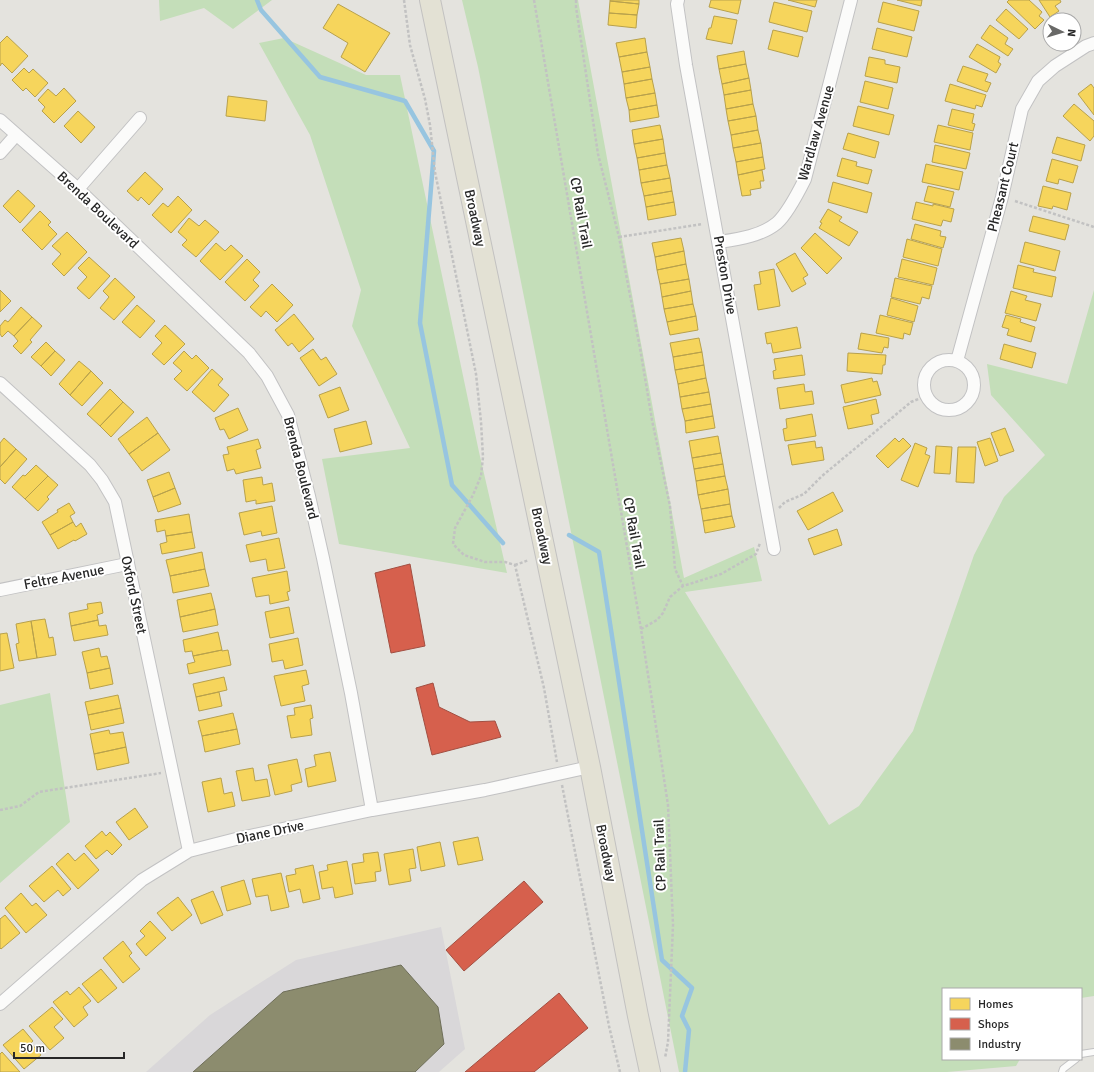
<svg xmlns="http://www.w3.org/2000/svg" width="1094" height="1072" viewBox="0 0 1094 1072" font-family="Signika,sans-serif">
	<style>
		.industrial { fill: #d9d7d9 }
		.green { fill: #c4deb9 }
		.homes { fill: #f6d55c; stroke: #b8a14c }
		.shops { fill: #d6604d; stroke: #a24f42 }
		.industry { fill: #8c8c6e; stroke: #6e6e59 }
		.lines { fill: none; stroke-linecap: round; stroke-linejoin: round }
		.stream { stroke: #97c5e0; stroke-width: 4.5 }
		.service-casing { stroke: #c2c2c3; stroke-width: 8 }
		.minor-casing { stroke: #c2c2c3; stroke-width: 14 }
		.primary-casing { stroke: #c2c1c0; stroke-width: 22 }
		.path { stroke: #c2c2c2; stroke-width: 2.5; stroke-dasharray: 3 2; stroke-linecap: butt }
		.service { stroke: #fbfbfa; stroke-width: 6 }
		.minor { stroke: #fbfbfa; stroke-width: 12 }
		.primary { stroke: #e3e1d4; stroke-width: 20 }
		.labels { text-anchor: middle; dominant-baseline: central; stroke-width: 4; stroke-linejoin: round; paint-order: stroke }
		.street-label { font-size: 14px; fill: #272727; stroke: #fff }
	</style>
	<rect width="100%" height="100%" fill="#e4e3de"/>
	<!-- industrial -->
	<path class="industrial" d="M441 927 465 1049 439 1072H146L210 1015 296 960Z"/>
	<!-- green -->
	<path class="green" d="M159 0H272L233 29 204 8 160 21Z
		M462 0H578L684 578 754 547 762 581 685 592 829 825 859 806 913 731 974 555 1004 497 1045 455 991 395 987 364 1067 384 1094 290V996L1081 998V989H943V1059H1020L1016 1066 947 1072H679L478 67Z
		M284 38 366 75H400L479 452 507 573 339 544 322 459 410 448 352 326 361 290 310 135 259 43Z
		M50 693 70 822 0 883V705Z"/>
	<!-- homes -->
	<path class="homes" d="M610 0H639V4L610 1Z
		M711 0H741L738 14 709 7Z
		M788 0H817L815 7Z
		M897 0H922L921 6Z
		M1009 0H1029L1042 12 1039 16 1044 20 1035 29 1007 2Z
		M1039 0H1060L1061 2 1055 6 1059 11 1050 17Z
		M610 1 639 4 637 15 609 13Z
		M774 2 812 11 807 32 769 22Z
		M883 2 919 11 914 31 878 22Z
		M338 4 390 33 365 72 341 57 348 43 323 28Z
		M1006 9 1028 29 1019 39 996 20Z
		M609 13 637 15 636 28 608 25Z
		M714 16 737 20 732 44 706 39 709 28H711Z
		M990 25 1008 38 1005 44 1013 49 1008 56 981 38Z
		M877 28 912 37 907 57 872 49Z
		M773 30 803 37 798 57 768 49Z
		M7 36 28 56 12 73 2 63 0 66V43Z
		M645 38 647 52 619 57 616 43Z
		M977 44 1000 57 998 62 1001 64 996 73 969 57Z
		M744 51 746 64 719 69 717 56Z
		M647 52 650 67 622 72 619 57Z
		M869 57 885 60V64L900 67 897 83 865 76Z
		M746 64 749 78 722 84 719 69Z
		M963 66 988 74 985 81 991 83 987 92 957 81Z
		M650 67 652 79 624 84 622 72Z
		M24 68 29 73 33 69 48 83 35 97 26 88 23 91 12 80Z
		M749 78 751 90 724 95 722 84Z
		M652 79 655 93 626 98 624 84Z
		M865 81 893 88 888 109 860 102Z
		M950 84 986 95 982 107 976 105 975 109 945 101Z
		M1091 84 1094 88V115L1078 94Z
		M64 88 76 101 54 123 42 111 45 107 38 100 48 89 56 96Z
		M751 90 753 104 726 109 724 95Z
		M655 93 657 105 629 110 626 98Z
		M228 96 267 101 265 121 226 116Z
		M753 104 756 116 728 121 726 109Z
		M1074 104 1094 121V136L1090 141 1063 116Z
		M657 105 659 117 630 122 629 110Z
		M858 106 894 115 889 135 853 126Z
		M952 109 974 114 972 123 975 124 973 131 948 125Z
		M78 111 95 127 81 143 64 126Z
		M756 116 758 130 731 135 728 121Z
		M660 125 663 139 634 144 632 130Z
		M938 125 973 133 970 150 934 142Z
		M758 130 761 143 733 148 731 135Z
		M848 133 879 142 875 158 843 149Z
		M1057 137 1085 145 1081 161 1052 153Z
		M663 139 665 153 637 158 634 144Z
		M761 143 763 157 736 162 733 148Z
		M935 145 970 153 966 169 932 162Z
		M665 153 667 165 639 170 637 158Z
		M763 157 765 169 738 175 736 162Z
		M842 158 857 162 856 166 872 170 868 184 837 176Z
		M1052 159 1078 166 1073 183 1059 179 1058 184 1046 181Z
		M926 164 963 172 959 190 922 182Z
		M667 165 670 178 641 183 639 170Z
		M762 170 764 181H760L761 188 750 190 751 195 742 196 738 175Z
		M145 172 163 189 149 205 141 197 138 201 127 191Z
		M670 178 672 191 644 196 641 183Z
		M833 182 872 193 867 213 828 202Z
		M928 186 954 192 950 207 924 201Z
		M1043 186 1071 193 1067 210 1053 206 1052 209 1038 206Z
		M18 190 35 206 20 223 3 206Z
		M672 191 674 202 646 207 644 196Z
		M178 196 192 210 171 233 152 215 163 203 168 207Z
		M674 202 676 215 648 220 646 207Z
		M916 202 933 206V204L954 209 951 222 943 220 941 226 912 219Z
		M828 209 842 217 839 221 858 232 849 246 819 228 822 223 820 222Z
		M40 211 51 222 48 225 57 234 42 250 22 230Z
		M1033 216 1069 225 1065 240 1029 231Z
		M189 218 199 226 205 220 219 232 196 257 182 245 187 240 178 232Z
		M915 224 941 231 940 236 946 237 943 248 911 239Z
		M67 232 87 252 64 276 52 264 61 254 52 246Z
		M815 233 842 258 827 274 801 248Z
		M681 238 684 251 655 257 652 243Z
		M907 239 942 249 938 266 903 257Z
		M1025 242 1060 251 1055 271 1020 262Z
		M216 243 225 251 231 245 243 256 220 280 200 261Z
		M684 251 686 264 657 270 655 257Z
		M795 253 808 275 803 278 806 284 792 292 776 264Z
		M89 257 110 276 89 299 77 288 87 277 78 268Z
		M247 259 260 272 253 280 259 286 245 301 225 282Z
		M902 259 937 268 933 285 898 277Z
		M686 264 689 279 660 284 657 270Z
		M1018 265 1034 269 1033 272 1056 277 1052 297 1013 288Z
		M774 269 780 306 758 310 754 285 761 284 759 272Z
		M115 278 135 297 114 320 100 308 109 297 103 291Z
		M895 278 932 286 929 299 922 297 920 304 891 297Z
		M689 279 691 291 662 297 660 284Z
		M272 284 293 305 277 322 266 311 261 317 250 307Z
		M0 290 11 301 0 312Z
		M691 291 693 304 664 309 662 297Z
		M1011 291 1027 296 1025 300 1041 304 1036 321 1005 313Z
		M891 298 918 306 914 322 887 315Z
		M693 304 696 316 667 322 664 309Z
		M137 305 155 321 140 338 122 322Z
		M21 307 32 317 14 336 8 331 2 337 0 334V326L5 320 8 322Z
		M294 314 314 339 299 352 292 343 288 346 275 330Z
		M880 315 913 323 910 335 904 333 903 339 876 333Z
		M1006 315 1021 319 1020 322 1035 327 1031 342 1007 335 1009 329 1002 327Z
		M696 316 698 330 670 335 667 322Z
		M32 317 42 326 30 340 32 342 21 354 13 346 18 341 14 336Z
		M165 325 185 344 164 365 152 354 162 343 155 336Z
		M797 327 801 348 773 353 771 343 767 344 765 333Z
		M861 333 889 338 888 348 884 347 882 353 858 349Z
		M699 338 702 352 673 357 670 343Z
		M46 342 55 351 41 366 31 357Z
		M1004 344 1036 353 1032 368 1000 359Z
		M313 349 321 360 326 357 337 374 319 386 300 358Z
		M55 351 65 360 51 376 41 366Z
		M184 351 192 359 196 355 209 368 187 391 174 379 182 371 173 363Z
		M702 352 704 365 675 370 673 357Z
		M848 353 886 355 885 365H883L882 374 847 371Z
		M802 355 805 375 774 379 773 371 776 370 774 359Z
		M79 361 91 371 70 395 59 384Z
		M704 365 706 378 678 384 675 370Z
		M212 369 223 379 218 385 229 395 214 412 192 392Z
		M91 371 103 383 82 406 70 395Z
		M706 378 709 392 680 397 678 384Z
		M872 378 873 382 877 381 881 395 845 403 841 385Z
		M804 384 805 392 812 391 814 404 780 409 777 388Z
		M340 387 349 410 328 418 319 395Z
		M110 389 123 402 100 426 87 414Z
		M709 392 711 404 682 409 680 397Z
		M876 399 879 413 871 415 873 424 848 429 843 407Z
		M123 402 134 412 111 437 100 426Z
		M711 404 713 416 685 421 682 409Z
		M238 408 248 430 229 439 224 429 220 430 215 418Z
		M812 414 816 436 785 441 783 429 787 428 786 419Z
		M713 416 715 428 686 433 685 421Z
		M147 417 158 433 129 454 118 439Z
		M366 421 372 444 340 452 334 429Z
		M1005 428 1014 451 1000 456 991 433Z
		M158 433 170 450 142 471 129 454Z
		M718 436 721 453 692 458 689 441Z
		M4 438 16 449 0 467V443Z
		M895 438 899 442 903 438 911 446 888 468 876 456Z
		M990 438 998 461 985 466 977 442Z
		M258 439 261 448 256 450 261 468 236 474 234 469 227 471 223 455 229 454 227 447Z
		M815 441 816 448 822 447 824 460 792 465 788 445Z
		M915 443 927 448 925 454 930 456 918 487 901 480Z
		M936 446 952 447 950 474 934 473Z
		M958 447H976L974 483 956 482Z
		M16 449 27 459 5 484 0 479V467Z
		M721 453 723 464 694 469 692 458Z
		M723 464 725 476 696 481 694 469Z
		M36 465 48 476 25 499 12 487 23 475 25 476Z
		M169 472 175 488 153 497 147 480Z
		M48 476 58 485 47 497 49 499 38 511 25 499Z
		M725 476 728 489 698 495 696 481Z
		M262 477 263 485 272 483 275 501 256 504V500L246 502 243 480Z
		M175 488 181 504 158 512 153 497Z
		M728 489 730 504 701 509 698 495Z
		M833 492 843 511 808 530 797 511Z
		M69 503 75 513 70 516 73 522 50 535 42 522 58 512 57 510Z
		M730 504 732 516 703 521 701 509Z
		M272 506 277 533 262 536 261 531 244 535 239 513Z
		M189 514 192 532 166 536 165 530 157 532 155 520Z
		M732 516 735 527 705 533 703 521Z
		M73 522 76 527 81 523 87 534 75 541 74 540 58 549 50 535Z
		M837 529 842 545 814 555 808 539Z
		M192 532 195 548 162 554 160 544 167 542 166 536Z
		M279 538 285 568 268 571 266 559 250 562 246 545Z
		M202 552 205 569 170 576 166 560Z
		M205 569 209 586 173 593 170 576Z
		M287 571 290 591 287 592 289 600 270 604 269 595 256 597 252 578Z
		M211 593 215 609 180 617 177 600Z
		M101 602 103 613 97 615 98 620 71 626 69 613 88 609 87 604Z
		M289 607 294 633 270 638 265 612Z
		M215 609 218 625 183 632 180 617Z
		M45 619 49 638 53 637 56 655 37 658 31 621Z
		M98 620 99 626 106 625 108 635 74 641 71 626Z
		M31 621 37 658 19 661 16 644 19 643 16 624Z
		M218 632 222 650 193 656 192 651 185 652 183 640Z
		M7 633 14 668 0 671V634Z
		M298 638 303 665 285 669 283 660 272 662 269 644Z
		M99 648 101 657 107 656 110 668 87 673 82 652Z
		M222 650V651L228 650 231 665 189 674 187 664 195 662 193 656Z
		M110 668 113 684 90 689 87 673Z
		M306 670 309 684 302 686 305 701 281 706 274 676Z
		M224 677 227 690 196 697 193 684Z
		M219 692 222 706 199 711 196 697Z
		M118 695 121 708 88 715 85 702Z
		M311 705 313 718 310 719 312 735 291 738 287 716 295 715 294 708Z
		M121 708 124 723 91 730 88 715Z
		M233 713 237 729 202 736 198 721Z
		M237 729 240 744 205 752 202 736Z
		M109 730 110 734 123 732 126 747 94 754 90 734Z
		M126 747 129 763 97 770 94 754Z
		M330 752 336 781 308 787 305 769 316 766 314 755Z
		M297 759 302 782 291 785 292 791 275 795 268 765Z
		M253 768 255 781 267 779 270 796 242 801 236 771Z
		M221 778 224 794 232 792 235 806 208 812 202 782Z
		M135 808 148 827 129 840 116 822Z
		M102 831 106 836 110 832 122 845 112 855 107 850 96 859 85 846Z
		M478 837 483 860 458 865 453 842Z
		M440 842 445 866 421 871 417 847Z
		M413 849 416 868 409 869 411 881 389 885 384 854Z
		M378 852 381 871 375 872 376 881 355 884 352 864 364 862 363 854Z
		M68 853 75 861 84 853 99 870 78 889 56 864Z
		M347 861 353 894 335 898 333 887 322 889 319 872 328 870 327 865Z
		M313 865 320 899 303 903 300 889 289 892 286 876 296 874 295 869Z
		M52 866 71 889 63 896 58 890 44 902 29 886Z
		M281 873 289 907 271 911 268 895 256 897 252 879Z
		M244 880 251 904 227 911 221 887Z
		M213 891 223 915 201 924 191 900Z
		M21 893 32 906 36 903 47 915 26 933 5 908Z
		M178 897 192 915 172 931 157 913Z
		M5 915 20 933 1 949 0 948V919Z
		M150 921 166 938 146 956 136 944 145 936 140 931Z
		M123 941 132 953 129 956 140 969 123 983 103 958Z
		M101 969 117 988 98 1003 82 984Z
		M79 987 91 1001 83 1007 88 1015 74 1027 53 1002 67 991 70 995Z
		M52 1007 63 1019 54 1027 64 1038 50 1050 29 1026Z
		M23 1029 33 1041 31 1043 41 1055 24 1069 3 1045Z
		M2 1052 20 1072H0V1054Z"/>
	<!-- shops -->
	<path class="shops" d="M410 564 425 646 391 653 375 573Z
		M433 683 439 707 470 722 495 721 501 737 432 755 416 688Z
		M524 881 543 902 464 971 446 950Z
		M559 993 588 1028 534 1072H465Z"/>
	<!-- industry -->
	<path class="industry" d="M401 965 438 1007 444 1044 415 1072H193L283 992Z"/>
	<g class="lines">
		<!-- stream -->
		<path class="stream" d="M257 0 261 10 320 77 405 101 434 151 420 323 452 485 503 543
			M569 535 599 552 662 960 692 988 682 1016 689 1030 685 1072"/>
		<defs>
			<path id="service" d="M1081 1054 1094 1052
				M1062 1072 1063 1069 1076 1059"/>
			<path id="minor" d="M678 0 677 4 686 65 774 549
				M0 120 78 189 249 353 267 376 288 415 309 496 323 558 351 693 372 810
				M0 153 16 135
				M78 189 140 118
				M719 242C739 239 761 236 777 223 787 214 799 191 805 179L851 0
				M924 385a25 25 0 1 1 50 0a25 25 0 1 1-50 0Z
				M957 361 1002 197 1022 109 1038 81 1055 66 1086 46 1094 43
				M0 383 90 465 102 480 115 502 189 851
				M0 590 127 564
				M0 1004 142 880 189 851 236 839 372 810 485 790 590 767"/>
			<path id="primary" d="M430 0 590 767 638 1016 650 1072"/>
		</defs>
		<!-- service casing -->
		<use href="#service" class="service-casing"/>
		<!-- minor casing -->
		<use href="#minor" class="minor-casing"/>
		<!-- primary casing -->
		<use href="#primary" class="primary-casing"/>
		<!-- path -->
		<path class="path" d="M404 0 410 45 425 99 430 125 435 172 476 374 481 422 483 457 481 476 473 495 455 528 453 544 464 555 485 562H505L515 565 544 688 557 762
			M534 0 641 629 668 805 673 925 668 1042 665 1058
			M576 0V7L598 154 619 237 640 348 652 420 670 506 675 569 683 586
			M1015 201 1094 227
			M619 237 703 224
			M779 508 785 502 804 494 822 476 911 402 926 396
			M515 565 529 560
			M641 629 657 620 663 613 670 597 683 586 721 574 756 554 760 543
			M562 785 609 1026 620 1072
			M0 810 20 806 39 792 161 773"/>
		<!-- service -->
		<use href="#service" class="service"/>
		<!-- minor -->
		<use href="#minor" class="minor"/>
		<!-- primary -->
		<use href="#primary" class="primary"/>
	</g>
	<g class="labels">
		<!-- street labels -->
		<g class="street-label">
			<text transform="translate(816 133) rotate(-74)">Wardlaw Avenue</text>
			<text transform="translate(1003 187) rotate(-76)">Pheasant Court</text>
			<text transform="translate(98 210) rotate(43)">Brenda Boulevard</text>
			<text transform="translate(581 213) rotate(80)">CP Rail Trail</text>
			<text transform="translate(475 218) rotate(78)">Broadway</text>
			<text transform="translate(725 275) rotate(80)">Preston Drive</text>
			<text transform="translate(301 468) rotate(76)">Brenda Boulevard</text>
			<text transform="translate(634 533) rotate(80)">CP Rail Trail</text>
			<text transform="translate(542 536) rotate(78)">Broadway</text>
			<text transform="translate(64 577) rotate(-11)">Feltre Avenue</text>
			<text transform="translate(134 595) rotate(78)">Oxford Street</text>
			<text transform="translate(270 832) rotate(-12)">Diane Drive</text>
			<text transform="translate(606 853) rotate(79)">Broadway</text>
			<text transform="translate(660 855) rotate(-92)">CP Rail Trail</text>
		</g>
	</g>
	<!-- legend -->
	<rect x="942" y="988" width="140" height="72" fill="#ffffff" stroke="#a9a9a9"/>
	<rect x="950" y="998" width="20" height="12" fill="#f6d55c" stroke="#a9a9a9"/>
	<text x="978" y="1008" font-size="12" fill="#272727">Homes</text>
	<rect x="950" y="1018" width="20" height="12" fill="#d6604d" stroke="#a9a9a9"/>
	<text x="978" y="1028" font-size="12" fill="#272727">Shops</text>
	<rect x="950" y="1038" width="20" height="12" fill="#8c8c6e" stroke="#a9a9a9"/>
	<text x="978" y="1048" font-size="12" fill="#272727">Industry</text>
	<!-- north arrow -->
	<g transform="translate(1062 32) rotate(95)"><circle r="19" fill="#ffffff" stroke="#a9a9a9"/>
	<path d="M0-3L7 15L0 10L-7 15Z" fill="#696967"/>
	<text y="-6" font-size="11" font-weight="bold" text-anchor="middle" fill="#272727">N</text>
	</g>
	<!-- scale -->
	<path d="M14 1052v6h110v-6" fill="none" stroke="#272727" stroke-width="2"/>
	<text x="20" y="1052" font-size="12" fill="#272727" stroke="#ffffff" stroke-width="3" paint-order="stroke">50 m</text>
</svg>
